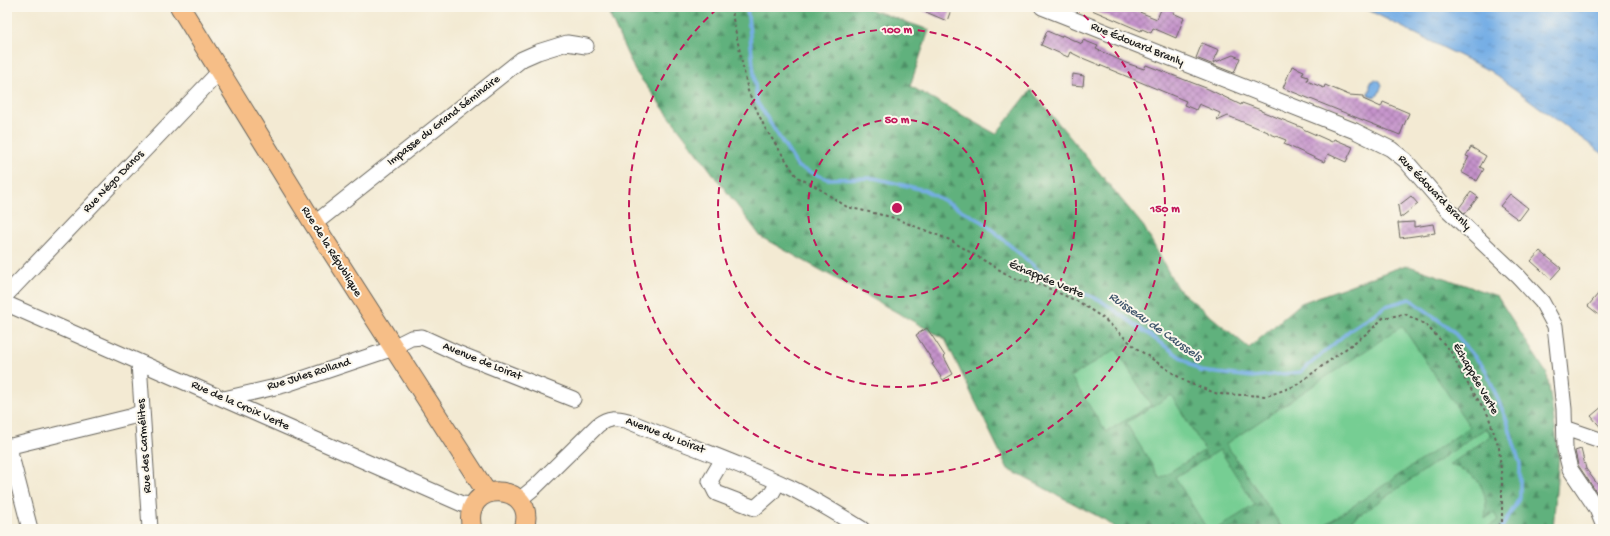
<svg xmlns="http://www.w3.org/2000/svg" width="1610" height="536" viewBox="0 0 1610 536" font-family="'Gochi Hand',sans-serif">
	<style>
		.forest { fill: url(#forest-firs); stroke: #3e664c }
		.pitch { fill: #76ce93; stroke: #497558 }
		.water { fill: url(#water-ripples); stroke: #496580 }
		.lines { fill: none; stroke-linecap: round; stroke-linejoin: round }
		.stream { stroke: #76aee5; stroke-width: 3.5 }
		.building { fill: url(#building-cross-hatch) }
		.minor-casing { stroke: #67645c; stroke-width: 17 }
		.major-casing { stroke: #67645c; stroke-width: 21 }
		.path { stroke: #67645c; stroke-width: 2; stroke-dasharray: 3 3; stroke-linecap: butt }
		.minor { stroke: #fff; stroke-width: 15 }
		.major { stroke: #f6be87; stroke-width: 19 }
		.ring { fill: none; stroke: #c2185b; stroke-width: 2; stroke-dasharray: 7 5 }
		.labels { text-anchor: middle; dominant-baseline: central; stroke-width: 4; stroke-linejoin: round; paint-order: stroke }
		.street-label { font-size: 12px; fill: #1c1c1c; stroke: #fbf7ec }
		.water-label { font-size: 13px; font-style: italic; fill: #40566c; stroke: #fbf7ec }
		.centre { fill: #c2185b; stroke: #fbf7ec; stroke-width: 2 }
		.ring-label { font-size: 12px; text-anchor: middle; font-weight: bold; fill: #c2185b; stroke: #fbf7ec; stroke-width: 4; stroke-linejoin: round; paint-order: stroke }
	</style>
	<defs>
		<pattern id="forest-firs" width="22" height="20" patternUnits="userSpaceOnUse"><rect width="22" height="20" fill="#60b17d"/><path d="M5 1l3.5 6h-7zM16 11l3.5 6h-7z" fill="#4e8f66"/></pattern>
		<pattern id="water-ripples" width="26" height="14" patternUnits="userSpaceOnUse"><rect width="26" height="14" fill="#76aee5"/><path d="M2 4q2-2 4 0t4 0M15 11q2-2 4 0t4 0" fill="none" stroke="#608db9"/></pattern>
		<pattern id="building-cross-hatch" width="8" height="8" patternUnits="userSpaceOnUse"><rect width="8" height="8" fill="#c492ca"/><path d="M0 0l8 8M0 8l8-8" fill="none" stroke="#9e76a3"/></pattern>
	</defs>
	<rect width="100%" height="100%" fill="#fbf7ec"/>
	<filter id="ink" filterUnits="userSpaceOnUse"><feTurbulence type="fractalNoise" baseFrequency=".025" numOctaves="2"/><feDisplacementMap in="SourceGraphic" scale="8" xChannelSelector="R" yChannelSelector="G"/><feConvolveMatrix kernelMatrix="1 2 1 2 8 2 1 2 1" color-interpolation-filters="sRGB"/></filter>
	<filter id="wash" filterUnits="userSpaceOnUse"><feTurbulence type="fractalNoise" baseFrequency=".012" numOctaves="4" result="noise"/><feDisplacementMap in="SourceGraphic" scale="16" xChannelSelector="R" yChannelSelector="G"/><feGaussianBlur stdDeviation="0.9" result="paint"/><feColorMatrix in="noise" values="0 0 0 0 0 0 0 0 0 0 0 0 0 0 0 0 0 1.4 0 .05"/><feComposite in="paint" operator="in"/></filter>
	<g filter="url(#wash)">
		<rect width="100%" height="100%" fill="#f3ead3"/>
		<!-- forest -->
		<path class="forest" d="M606 7H864L929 30 910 86 996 134 1031 90 1144 227 1177 288 1249 348 1301 303 1406 265 1497 296 1547 374 1559 455 1553 529H1116L1105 520 1008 469 945 339 761 237 635 71Z"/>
		<!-- pitch -->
		<path class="pitch" d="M1402 326 1470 427 1319 529H1283L1226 444Z
			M1116 349 1151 405 1106 432 1071 377Z
			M1171 395 1205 450 1160 478 1126 423Z
			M1486 428 1491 436 1449 465C1478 472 1489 489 1485 519L1494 513 1498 520 1486 529H1339Z
			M1220 450 1255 505 1216 529H1207L1175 477Z"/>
		<!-- water -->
		<path class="water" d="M1362 7H1603V154L1490 71Z
			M1375 79 1380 81 1382 85 1378 95 1373 97 1368 95V92L1370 91V82Z"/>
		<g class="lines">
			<!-- stream -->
			<path class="stream" d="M747 7 757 102 798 167 827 179 874 178 924 190 983 222 1050 280 1100 300 1200 371 1252 377 1301 372 1350 330 1386 306 1410 299 1452 330 1485 369 1507 421 1520 464V497L1501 529"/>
		</g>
		<g id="blocks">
			<!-- building -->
			<path class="building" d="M914 7H952L947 21Z
				M1085 7H1127L1157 19 1162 7H1176L1173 13 1184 18 1176 38 1153 28 1151 33 1142 29 1141 31Z
				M1047 31 1061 37 1062 35 1082 44 1083 40 1098 46 1096 49 1126 63 1144 69 1146 65 1206 88 1241 105 1242 103 1261 110V111L1303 128V129L1332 142 1334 139 1353 147 1346 162 1328 154 1324 162 1284 144 1286 140 1268 133V132L1228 116 1217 121 1220 113 1199 104 1196 110 1184 105 1186 101 1080 57 1070 52 1068 57 1041 45Z
				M1202 43 1219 50 1213 63 1233 55 1240 58 1234 73 1196 58Z
				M1292 66 1304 71 1302 75 1308 77 1307 81 1324 88 1325 85 1349 95 1363 96V99L1381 107 1383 102 1409 113 1400 135 1283 88Z
				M1073 74 1084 76 1083 86 1072 85Z
				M1471 147 1486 156 1480 167 1484 169 1477 181 1461 172 1469 157 1466 156Z
				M1471 192 1478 197 1465 214 1459 208Z
				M1510 194 1528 208 1519 220 1500 206Z
				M1411 196 1418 204 1400 218 1398 206Z
				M1414 222V227L1433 224 1435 233 1400 238 1398 223Z
				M1540 251 1561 268 1551 279 1531 261Z
				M1603 288V318L1588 306Z
				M927 328 945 356 944 357 953 374 943 380 932 364 934 363 916 335Z
				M1603 406V430L1591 416Z
				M1581 449 1586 469 1598 485 1603 481V502L1578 465 1575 451Z"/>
		</g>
	</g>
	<g filter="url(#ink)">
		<use href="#blocks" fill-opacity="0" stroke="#67645c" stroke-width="1"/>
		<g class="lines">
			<defs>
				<path id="minor" d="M1042 7 1355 131 1391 149 1405 160 1448 210 1518 276 1542 302 1555 326 1564 409 1565 449 1570 469 1597 509 1603 524
					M314 224 522 59 538 52 567 43 586 46
					M7 294 220 71
					M7 304 462 504 474 505
					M139 363 150 529
					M224 399 284 385 385 351 411 338 422 337 457 353 573 399
					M1565 428 1603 441
					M10 446 11 456 30 529
					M7 447 130 417 142 412
					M723 459 710 481 716 493 755 508 772 493 778 482
					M519 500 535 487 598 425C609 417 615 418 628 421 682 444 738 462 791 488 815 500 838 514 862 529"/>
				<path id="major" d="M180 7 314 224 487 493
					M472 529C459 478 539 481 524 529"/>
			</defs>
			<!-- minor casing -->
			<use href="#minor" class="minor-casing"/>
			<!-- major casing -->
			<use href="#major" class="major-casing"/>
			<!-- path -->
			<path class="path" d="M732 7 733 19 748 91 765 128 797 177 815 186 847 207 891 217 950 240 1013 278 1041 285 1079 302 1103 318 1136 348 1186 382 1218 394 1267 396 1295 386 1370 331 1383 318 1405 314 1426 325 1450 350 1464 378 1488 415 1499 448 1502 482V522L1494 529"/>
			<!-- minor -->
			<use href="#minor" class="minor"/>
			<!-- major -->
			<use href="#major" class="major"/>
		</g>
	</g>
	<!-- distance rings -->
	<g class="ring">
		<circle cx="897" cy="208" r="89"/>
		<circle cx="897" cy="208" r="179"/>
		<path d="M1075 7A268 268 0 1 1 719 7"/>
	</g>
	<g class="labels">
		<!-- street labels -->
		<g class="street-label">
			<text transform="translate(1137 45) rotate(22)">Rue Édouard Branly</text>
			<text transform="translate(444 121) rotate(-38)">Impasse du Grand Séminaire</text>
			<text transform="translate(114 182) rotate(-46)">Rue Négo Danos</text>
			<text transform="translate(1434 193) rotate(46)">Rue Édouard Branly</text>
			<text transform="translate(331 252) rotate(58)">Rue de la République</text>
			<text transform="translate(1046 280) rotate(23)">Échappée Verte</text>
			<text transform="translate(482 362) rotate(22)">Avenue de Loirat</text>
			<text transform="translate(309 375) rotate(-17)">Rue Jules Rolland</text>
			<text transform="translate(1475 379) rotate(60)">Échappée Verte</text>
			<text transform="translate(240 406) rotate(24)">Rue de la Croix Verte</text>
			<text transform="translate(665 436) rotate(21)">Avenue du Loirat</text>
			<text transform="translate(145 446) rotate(-94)">Rue des Carmélites</text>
		</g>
		<!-- water labels -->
		<g class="water-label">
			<text transform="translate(1155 327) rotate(35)">Ruisseau de Caussels</text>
		</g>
	</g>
	<circle cx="897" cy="208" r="6" class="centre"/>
	<g class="ring-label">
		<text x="897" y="33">100 m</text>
		<text x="897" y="123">50 m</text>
		<text x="1165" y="212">150 m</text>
	</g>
	<!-- margin -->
	<rect width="1610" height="536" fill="none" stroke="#fbf7ec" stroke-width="24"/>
</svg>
